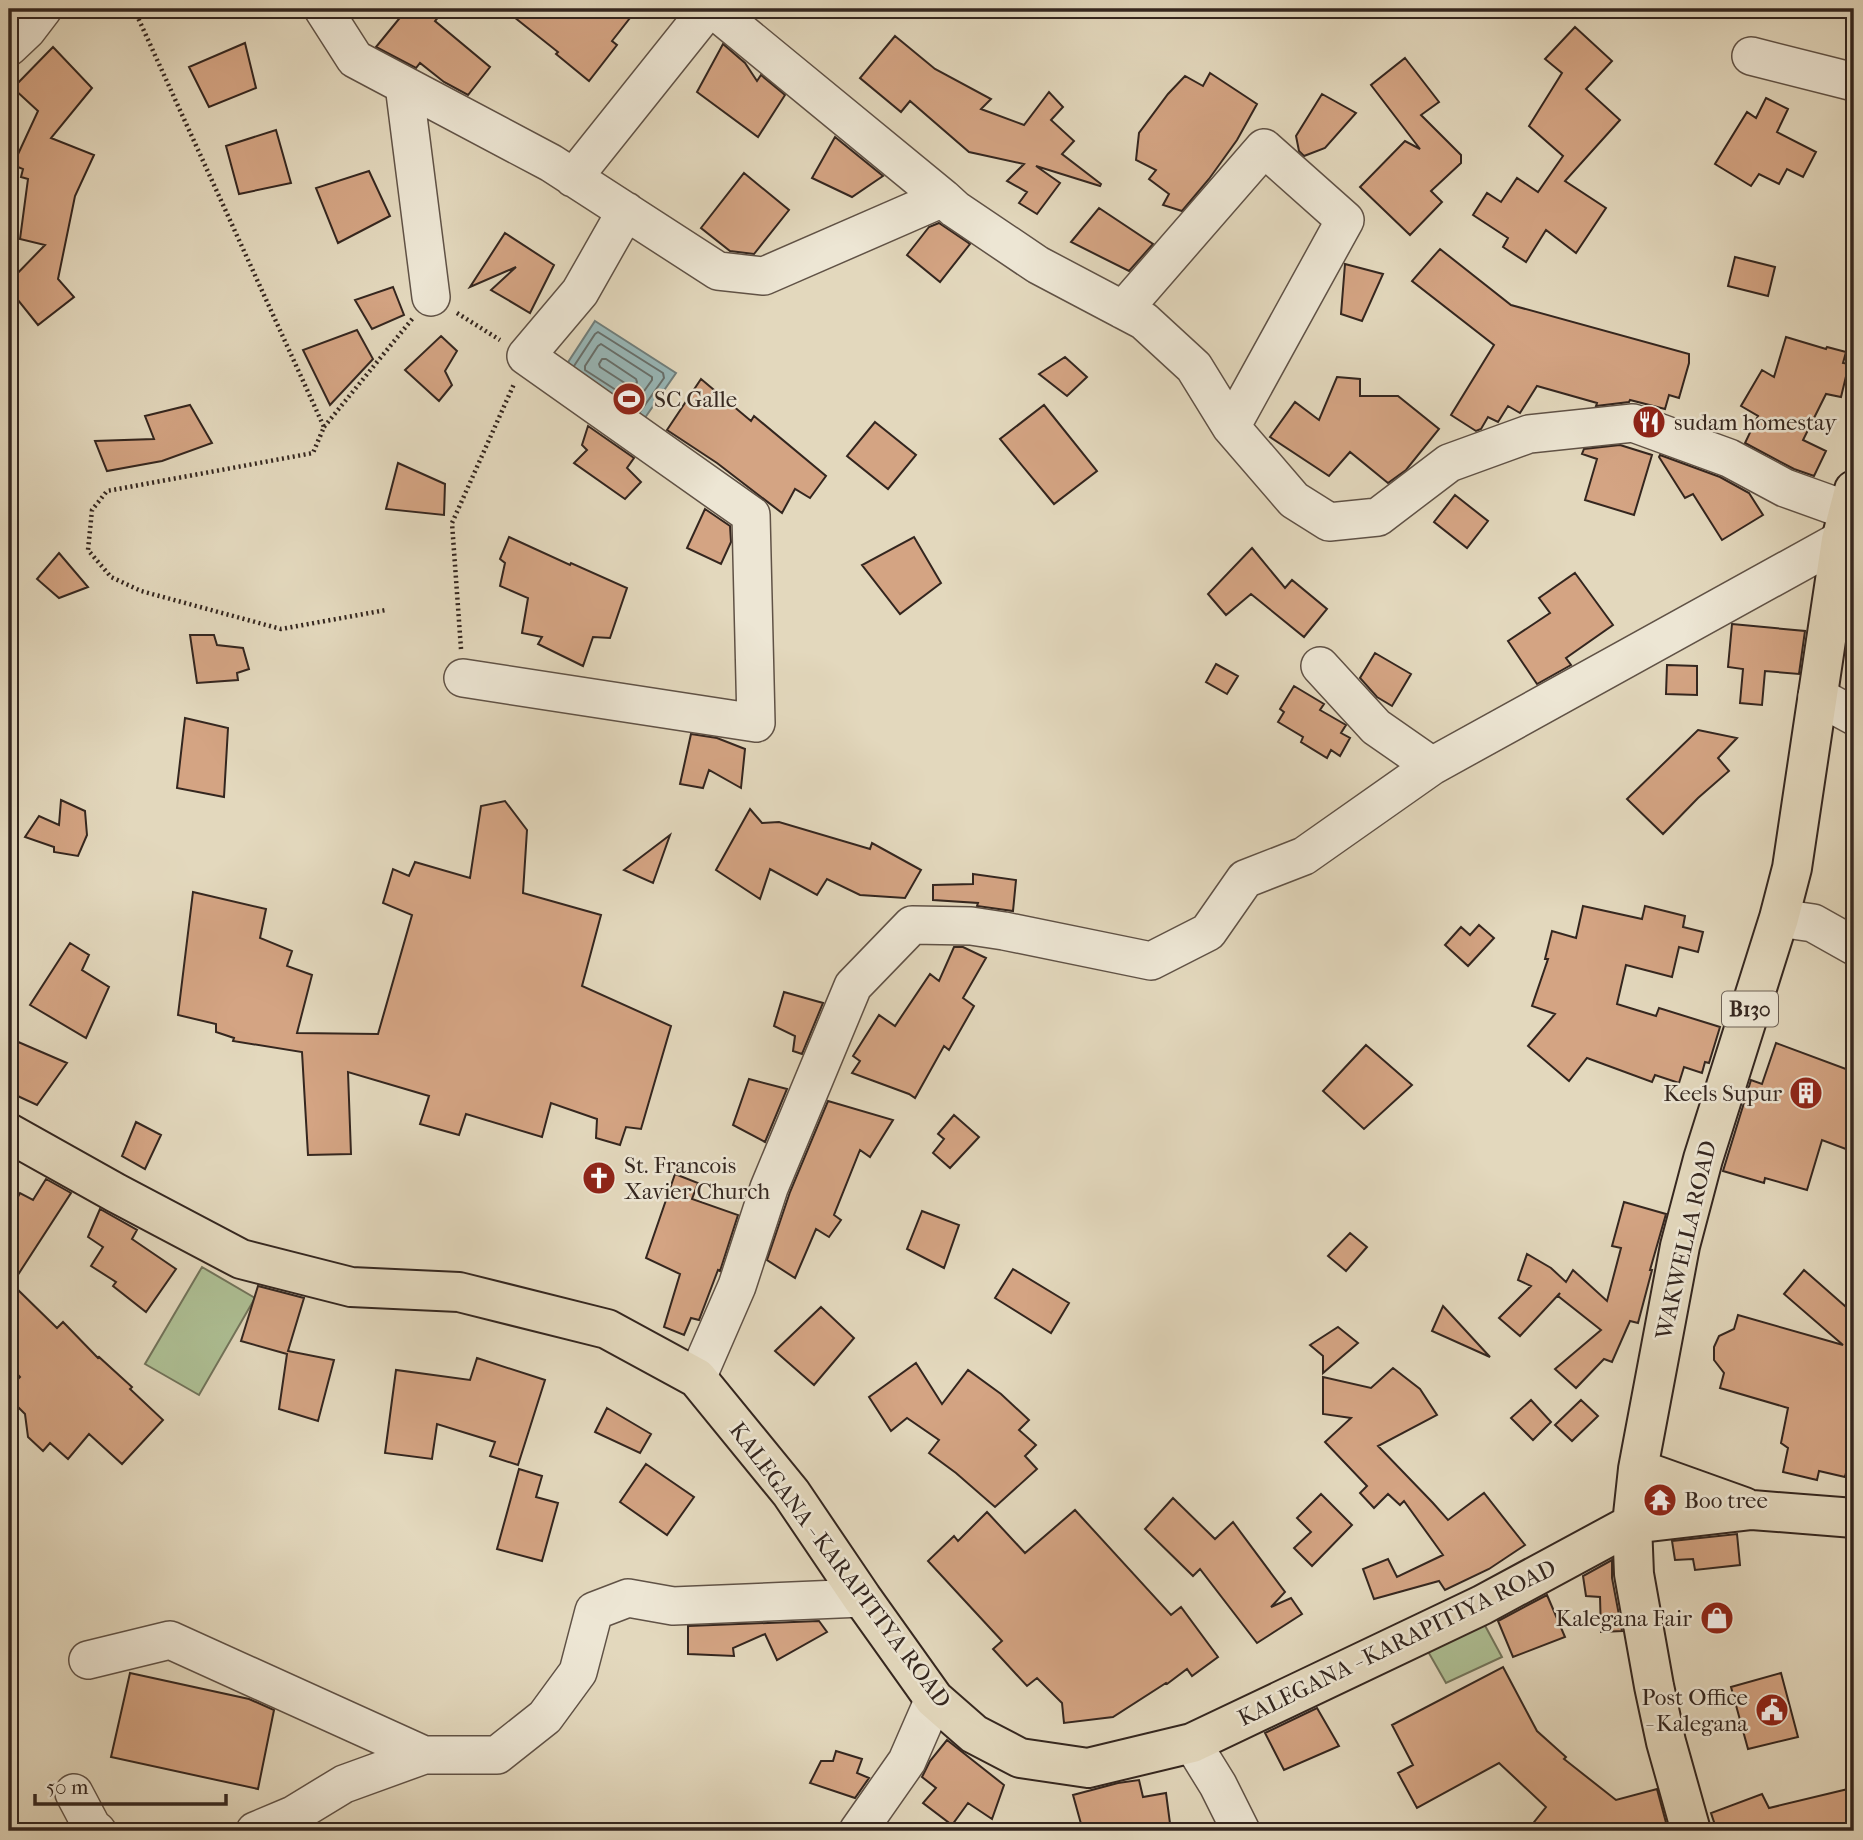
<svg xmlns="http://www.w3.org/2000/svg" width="1863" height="1840" viewBox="0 0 1863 1840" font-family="'IM FELL French Canon',serif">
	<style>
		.green { fill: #aec095; stroke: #71735a; stroke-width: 2 }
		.water { fill: #98b8b9; stroke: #707e7b; stroke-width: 2 }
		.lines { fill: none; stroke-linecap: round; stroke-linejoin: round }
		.shore { stroke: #666f6c; stroke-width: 2 }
		.building { fill: #d4a483; stroke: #34261f; stroke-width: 2 }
		.minor-casing { stroke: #605246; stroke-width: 40 }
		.major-casing { stroke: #34261f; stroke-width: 42 }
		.path { stroke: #34261f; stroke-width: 4.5; stroke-dasharray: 2 3.5; stroke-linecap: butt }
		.minor { stroke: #ede6d4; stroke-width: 37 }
		.major { stroke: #e3d8bd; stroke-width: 38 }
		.labels { text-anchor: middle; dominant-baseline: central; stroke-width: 5; stroke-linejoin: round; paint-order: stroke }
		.shield { fill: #ede6d4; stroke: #6c6055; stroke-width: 2 }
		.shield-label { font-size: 21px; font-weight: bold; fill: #34261f }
		.poi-label { font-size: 23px; fill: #34261f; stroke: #ede6d4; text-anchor: start }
		.street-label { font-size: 23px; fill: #34261f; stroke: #ede6d4 }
	</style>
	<rect width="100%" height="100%" fill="#e3d8bd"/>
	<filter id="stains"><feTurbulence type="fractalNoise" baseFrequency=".00286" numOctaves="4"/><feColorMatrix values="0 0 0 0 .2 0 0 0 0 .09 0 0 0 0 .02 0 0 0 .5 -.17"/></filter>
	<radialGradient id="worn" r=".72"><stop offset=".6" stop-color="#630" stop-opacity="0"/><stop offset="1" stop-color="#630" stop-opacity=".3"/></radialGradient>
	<!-- green -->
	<path class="green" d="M202 1267 255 1298 199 1395 145 1364Z
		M1482 1620 1502 1657 1446 1683 1426 1648Z"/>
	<!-- water -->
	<path class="water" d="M595 321 676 373 640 425 561 373Z"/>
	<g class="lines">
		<!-- shore -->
		<path class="shore" d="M601 344 652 377V380L637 401H633L585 370V366L598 346Z
			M602 359H606L636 379 637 382 635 386 631 387 600 367 599 364Z
			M574 366 595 334 598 332 663 373 664 378 640 412"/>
	</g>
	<!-- building -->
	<path class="building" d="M407 9H445L435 21 490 67 468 95 444 82 420 63 416 68 376 47Z
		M504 9H637L612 41 617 45 589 81 556 54 558 52Z
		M1575 27 1612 61 1586 89 1620 120 1565 181 1606 208 1576 253 1546 230 1526 262 1503 247 1508 238 1473 215 1487 193 1501 202 1517 178 1538 192 1563 156 1529 126 1562 73 1545 59Z
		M895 36 935 69 991 99 981 109 1024 125 1049 92 1063 107 1051 120 1074 141 1062 154 1101 184 1100 186 1036 166 1060 183 1037 214 1019 203 1027 192 1007 181 1024 164 969 152 910 101 901 112 860 78Z
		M245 43 256 88 209 107 189 67Z
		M723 44 745 63 757 81 761 75 785 95 758 137 697 92Z
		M53 47 92 88 51 138 94 155 75 196 58 279 74 297 38 325 9 289V282L45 245 20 239 28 179 21 177 23 169 13 165 38 111 13 88Z
		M1405 58 1439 102 1421 115 1461 155V163L1431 191 1442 202 1410 235 1360 187 1405 141 1420 149 1371 85Z
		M1210 73 1257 104 1237 140 1209 179 1182 211 1163 205 1169 194 1149 179 1156 170 1136 160 1139 133 1168 94 1185 76 1203 86Z
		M1322 94 1356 113 1325 148 1304 156 1299 151 1296 136Z
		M1766 98 1788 109 1777 132 1816 152 1803 177 1787 169 1779 184 1759 174 1751 186 1715 164 1747 112 1756 118Z
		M276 130 291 183 239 194 226 146Z
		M835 137 883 176 852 197 812 178Z
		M369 171 390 216 338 243 316 188Z
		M744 173 789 210 754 254 730 251 701 228Z
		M1099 208 1153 244 1129 271 1071 242Z
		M939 223 970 244 940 282 907 255 929 227Z
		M505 233 554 265 530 313 491 290 516 267 470 287Z
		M1440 249 1511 305 1689 354V363L1679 398 1669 395 1665 409 1630 400 1629 402 1596 406 1597 403 1537 386 1520 413 1508 406 1498 422 1488 417 1481 429 1476 431 1451 415 1494 345 1412 281Z
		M1735 257 1775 267 1768 296 1728 286Z
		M1345 264 1383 274 1362 321 1341 314Z
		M393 287 404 315 372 329 355 300Z
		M357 330 373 359 330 405 303 350Z
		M441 336 457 351 445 371 452 385 439 401 405 370Z
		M1786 337 1826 349 1827 347 1846 352 1843 363 1849 364 1841 397 1826 394 1803 440 1826 451 1814 476 1794 469 1745 443 1758 416 1741 406 1762 370 1774 377Z
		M1065 357 1087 377 1067 396 1039 374Z
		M1337 377 1360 379V396H1398L1439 429 1406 470 1388 483 1350 452 1329 476 1270 437 1295 402 1319 420Z
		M701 379 751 421 754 416 826 476 810 498 795 489 782 513 717 463 667 430Z
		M190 405 212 443 162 461 107 471 95 441 154 439 145 416Z
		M1044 405 1097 471 1054 504 1000 439Z
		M875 422 916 455 888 489 847 456Z
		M588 426 634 458 627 468 641 482 625 499 574 463 587 450 582 445Z
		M1620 445 1652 455 1634 515 1585 500 1597 459 1582 454 1584 449Z
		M1660 455 1720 477 1749 493 1763 515 1722 540 1693 494 1685 498 1659 457Z
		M398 463 445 484 444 515 386 509Z
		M1455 495 1488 521 1467 548 1434 522Z
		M705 509 730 526 731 542 721 564 687 548Z
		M509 537 570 565 571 563 627 588 610 638 593 637 583 666 538 644 542 637 522 633 528 598 500 586 505 563 500 559Z
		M914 537 941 583 900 614 862 565Z
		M1252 548 1285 588 1292 580 1327 609 1304 637 1251 594 1226 615 1208 594Z
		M59 553 88 587 59 598 37 579Z
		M1575 573 1613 625 1566 658 1571 665 1537 684 1508 641 1550 613 1539 598Z
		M1732 624 1805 631 1799 674 1765 671 1762 705 1740 703 1743 669 1728 667Z
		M190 635H214L217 645 243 648 249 669 237 673 238 680 197 683Z
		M1375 653 1411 674 1392 706 1377 697 1360 678Z
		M1216 664 1238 676 1227 694 1206 682Z
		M1667 665 1697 666V695L1666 694Z
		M1294 686 1324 704 1320 710 1346 725 1341 733 1350 738 1340 756 1331 750 1327 758 1301 742 1303 737 1278 722 1284 712 1280 709Z
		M185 718 228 728 224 797 177 788Z
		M1698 730 1737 738 1718 758 1729 771 1698 798 1663 834 1627 799Z
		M691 734 717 738 745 749 741 788 709 770 703 788 680 784Z
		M61 800 85 811 87 835 78 856 54 852V847L25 837 39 816 59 825Z
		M505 801 527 830 523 893 601 915 582 986 671 1026 641 1129 626 1127 620 1145 596 1138 597 1119 551 1103 542 1137 466 1114 459 1135 420 1124 429 1096 348 1072 351 1154 308 1155 302 1052 233 1041 234 1038 216 1032V1024L178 1015 193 892 266 909 260 938 292 951 287 966 312 975 297 1033 378 1034 412 915 383 903 393 869 409 876 415 862 470 878 481 806Z
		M750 809 762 823 779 822 870 849 872 843 921 870 905 898 860 895 827 879 817 895 770 869 760 899 716 870Z
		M670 835 653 883 624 870Z
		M973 874 1016 880 1013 911 977 906 978 903 933 900V885L973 884Z
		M1583 906 1642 919 1645 906 1685 916 1683 927 1703 932 1698 952 1679 947 1672 977 1626 965 1617 1004 1656 1016 1659 1008 1720 1027 1709 1063 1705 1062 1702 1073 1684 1067 1679 1083 1655 1075 1652 1082 1587 1058 1569 1081 1528 1046 1555 1014 1532 1006 1548 959H1545L1552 931 1576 938Z
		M1479 925 1494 938 1468 966 1445 945 1461 927 1470 935Z
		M70 943 89 955 82 970 109 987 86 1038 30 1005Z
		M954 947H963L986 958 963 998 974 1006 949 1050 944 1046 915 1098 909 1094 852 1073 860 1061 853 1056 879 1015 895 1026 930 974 939 981Z
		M784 992 823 1003 802 1054 793 1051 795 1036 774 1026Z
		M9 1038 67 1063 37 1105 9 1092Z
		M1776 1043 1854 1072V1152L1822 1140 1807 1190 1765 1178 1764 1183 1723 1171 1751 1080 1762 1084Z
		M1366 1045 1412 1085 1364 1129 1323 1091Z
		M749 1079 787 1089 765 1142 733 1125Z
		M828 1101 893 1120 870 1157 860 1150 834 1215 841 1220 829 1237 816 1229 795 1278 767 1260 790 1192Z
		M954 1115 979 1137 950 1168 933 1153 944 1139 938 1134Z
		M136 1122 161 1135 145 1169 122 1156Z
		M675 1174 698 1183 692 1199 738 1215 720 1271 718 1270 699 1320 691 1318 684 1335 664 1327 680 1274 646 1258Z
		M46 1179 71 1193 12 1284 57 1328 63 1322 98 1358 99 1357 132 1387 130 1389 163 1420 122 1464 89 1434 68 1459 50 1443 43 1451 28 1437 25 1414 9 1398V1388L20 1377 9 1365V1214L20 1193 33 1200Z
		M1624 1202 1666 1214 1650 1270H1652L1638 1323 1630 1321 1612 1362 1604 1359 1576 1388 1555 1369 1601 1330 1558 1296 1560 1293 1520 1336 1499 1318 1531 1286 1518 1280 1527 1254 1551 1268 1566 1282 1573 1270 1607 1301 1621 1248 1612 1246Z
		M100 1209 137 1230 132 1239 176 1269 146 1312 113 1286 116 1282 91 1266 103 1247 88 1237Z
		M922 1211 959 1225 944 1268 907 1249Z
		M1350 1233 1367 1247 1346 1271 1328 1256Z
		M1013 1269 1069 1303 1051 1333 995 1298Z
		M1804 1270 1854 1314V1452H1851L1845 1477 1819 1471 1817 1480 1783 1472 1788 1448 1781 1443 1788 1408 1720 1388 1724 1373 1714 1360V1347L1719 1336 1734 1329 1738 1315 1843 1345 1784 1294Z
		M258 1286 304 1298 288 1351 334 1360 318 1421 279 1409 287 1354 241 1341Z
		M1443 1306 1490 1357 1432 1331Z
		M821 1307 854 1338 814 1385 775 1351Z
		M1338 1327 1358 1343 1323 1373V1356L1310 1345Z
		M477 1358 545 1380 518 1465 490 1456 495 1442 437 1424 432 1459 385 1453 396 1370 470 1380Z
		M916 1363 942 1404 968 1370 1001 1394 1029 1420 1019 1430 1036 1445 1025 1456 1037 1469 995 1507 956 1473 929 1453 939 1440 907 1418 891 1431 869 1397Z
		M1393 1368 1420 1389 1437 1415 1378 1446 1433 1503 1448 1520 1484 1493 1525 1545 1489 1569 1445 1590 1439 1581 1374 1599 1363 1569 1388 1559 1397 1577 1443 1555 1404 1501 1400 1505 1388 1494 1374 1508 1360 1493 1367 1486 1325 1442 1351 1418 1323 1414V1377L1371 1388Z
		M1531 1400 1551 1422 1533 1440 1511 1418Z
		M1581 1400 1598 1416 1572 1441 1555 1425Z
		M607 1408 651 1434 640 1453 595 1432Z
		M646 1464 694 1497 667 1535 620 1502Z
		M519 1469 542 1476 536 1497 558 1503 542 1561 497 1549Z
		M1321 1494 1352 1525 1312 1566 1294 1548 1311 1532 1297 1518Z
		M1173 1498 1215 1539 1233 1522 1285 1592 1271 1607 1291 1598 1302 1614 1257 1643 1200 1569 1193 1576 1145 1529Z
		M1075 1510 1171 1615 1181 1607 1218 1657 1192 1676 1187 1669 1167 1684 1166 1683 1113 1717 1064 1723 1062 1703 1037 1678 1027 1686 993 1649 1002 1641 928 1561 954 1536 958 1541 987 1512 1025 1553Z
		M1737 1534 1740 1565 1695 1570 1693 1559 1675 1560 1672 1541Z
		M1612 1560V1578L1622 1631 1601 1632 1600 1597 1586 1596 1583 1576Z
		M1547 1595 1565 1637 1513 1657 1498 1621Z
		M819 1621 827 1632 777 1660 765 1634 733 1648 734 1656 688 1654V1626Z
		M1503 1667 1537 1731 1566 1757 1564 1759 1616 1800 1657 1789 1668 1830 1661 1831H1527L1546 1807 1499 1763 1417 1808 1398 1773 1413 1765 1392 1725Z
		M130 1673 249 1699 274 1710 258 1789 111 1757Z
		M1781 1673 1798 1737 1748 1749 1731 1687Z
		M1317 1708 1339 1746 1284 1770 1265 1733Z
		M947 1740 1004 1785 992 1819 968 1803 952 1825 923 1803 936 1788 922 1777 930 1761Z
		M836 1751 862 1759 857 1773 869 1778 855 1798 810 1783 821 1761H833Z
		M1139 1780 1143 1797 1166 1793 1171 1831H1083L1073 1795 1118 1783Z
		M1848 1789 1854 1806V1831H1717L1711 1813 1762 1794 1769 1808Z"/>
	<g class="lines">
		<defs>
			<path id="minor" d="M323 9 355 59 551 163 718 271 764 276 943 198 955 209 1038 265 1144 321 1194 367 1231 427 1294 500 1329 522 1378 517 1449 463 1529 434 1633 423 1729 458 1785 488 1849 511
				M713 9 943 198
				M9 47 27 30 43 9
				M1751 56 1854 82
				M404 85 431 297
				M573 178 708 9
				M1123 310 1264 148 1345 220 1231 427
				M1320 666 1376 727 1432 766
				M463 678 756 723 751 515 526 356 580 292 626 211
				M1817 696 1854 716
				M1779 918 1813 923 1854 946
				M697 1378 737 1286 769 1188 853 986 912 925 971 926 1004 931 1151 961 1208 932 1245 879 1304 856 1432 766 1841 540
				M88 1660 170 1640 424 1755H497L545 1717 578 1672 594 1611 628 1598 673 1606 862 1598
				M1192 1743 1218 1785 1241 1831
				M74 1793 92 1827 97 1831
				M255 1831 293 1815 344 1784 424 1755
				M858 1831 907 1761 934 1699"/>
			<path id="major" d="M9 1133 116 1193 241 1259 351 1287 459 1292 607 1329 697 1378 791 1493 862 1598 934 1699 974 1734 1020 1758 1088 1768 1192 1743 1482 1605 1632 1524 1752 1510 1854 1518
				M1638 1469 1744 1507
				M1691 1831 1666 1742 1654 1686 1634 1574 1632 1524 1638 1469 1680 1246 1703 1159 1779 918 1792 868 1841 540 1854 490"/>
		</defs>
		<!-- minor casing -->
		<use href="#minor" class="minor-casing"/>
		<!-- major casing -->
		<use href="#major" class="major-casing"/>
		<!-- path -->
		<path class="path" d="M134 9 324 427 313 453 107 491 92 510 88 550 111 577 141 591 281 629 386 610
			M457 313 500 340
			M324 427 413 318
			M461 649 452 523 514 384"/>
		<!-- minor -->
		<use href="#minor" class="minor"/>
		<!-- major -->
		<use href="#major" class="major"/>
	</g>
	<!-- icons -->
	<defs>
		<symbol id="stadium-disc" viewBox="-11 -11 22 22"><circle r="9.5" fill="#8f2418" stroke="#ede6d4"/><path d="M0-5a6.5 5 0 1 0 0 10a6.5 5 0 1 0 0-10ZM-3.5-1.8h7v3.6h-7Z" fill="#fff"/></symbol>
		<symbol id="restaurant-disc" viewBox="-11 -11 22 22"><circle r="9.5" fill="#8f2418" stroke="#ede6d4"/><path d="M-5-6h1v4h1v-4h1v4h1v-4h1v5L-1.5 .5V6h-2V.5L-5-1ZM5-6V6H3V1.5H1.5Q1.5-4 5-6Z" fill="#fff"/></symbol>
		<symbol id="building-disc" viewBox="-11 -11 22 22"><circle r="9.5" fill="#8f2418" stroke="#ede6d4"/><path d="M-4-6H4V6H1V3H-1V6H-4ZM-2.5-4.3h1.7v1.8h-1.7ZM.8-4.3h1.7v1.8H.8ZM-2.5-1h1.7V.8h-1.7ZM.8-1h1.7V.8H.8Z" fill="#fff"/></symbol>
		<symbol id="church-disc" viewBox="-11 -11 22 22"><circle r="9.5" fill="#8f2418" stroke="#ede6d4"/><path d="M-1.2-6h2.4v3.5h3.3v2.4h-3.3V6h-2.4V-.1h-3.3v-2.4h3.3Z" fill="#fff"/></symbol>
		<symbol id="temple-disc" viewBox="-11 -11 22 22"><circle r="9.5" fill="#8f2418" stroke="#ede6d4"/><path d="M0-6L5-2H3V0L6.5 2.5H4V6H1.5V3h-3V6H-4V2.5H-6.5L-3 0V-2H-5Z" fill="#fff"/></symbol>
		<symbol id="shop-disc" viewBox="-11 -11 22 22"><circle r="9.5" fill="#8f2418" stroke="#ede6d4"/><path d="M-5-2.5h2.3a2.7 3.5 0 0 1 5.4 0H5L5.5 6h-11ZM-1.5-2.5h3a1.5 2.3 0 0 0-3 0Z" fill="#fff"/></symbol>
		<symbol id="civic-disc" viewBox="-11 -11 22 22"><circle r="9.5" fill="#8f2418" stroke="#ede6d4"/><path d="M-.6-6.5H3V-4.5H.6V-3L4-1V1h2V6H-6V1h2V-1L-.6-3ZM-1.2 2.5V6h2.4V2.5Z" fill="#fff"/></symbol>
	</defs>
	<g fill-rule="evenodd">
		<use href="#stadium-disc" x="610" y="380" width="38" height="38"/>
		<use href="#restaurant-disc" x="1630" y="403" width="38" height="38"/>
		<use href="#building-disc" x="1787" y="1074" width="38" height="38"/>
		<use href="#church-disc" x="580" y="1159" width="38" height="38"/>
		<use href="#temple-disc" x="1641" y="1481" width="38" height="38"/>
		<use href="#shop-disc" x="1698" y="1599" width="38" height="38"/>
		<use href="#civic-disc" x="1753" y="1691" width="38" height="38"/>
	</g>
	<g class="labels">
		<!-- shield labels -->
		<rect class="shield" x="1722" y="991.5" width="56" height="35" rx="5"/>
		<g class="shield-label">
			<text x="1750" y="1009">B130</text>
		</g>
		<!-- poi labels -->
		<g class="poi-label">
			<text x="654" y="399">SC Galle</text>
			<text x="1674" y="422">sudam homestay</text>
			<text x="1782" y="1093" text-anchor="end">Keels Supur</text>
			<text x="624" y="1165">St. Francois<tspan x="624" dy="26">Xavier Church</tspan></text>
			<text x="1684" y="1500">Boo tree</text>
			<text x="1692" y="1618" text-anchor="end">Kalegana Fair</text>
			<text x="1748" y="1697" text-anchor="end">Post Office<tspan x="1748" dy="26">- Kalegana</tspan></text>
		</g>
		<!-- street labels -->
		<g class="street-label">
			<text transform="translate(1686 1240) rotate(-77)">WAKWELLA ROAD</text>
			<text transform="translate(840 1565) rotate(53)">KALEGANA - KARAPITIYA ROAD</text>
			<text transform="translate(1397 1643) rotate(-26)">KALEGANA - KARAPITIYA ROAD</text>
		</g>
	</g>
	<!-- margin -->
	<rect width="1863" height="1840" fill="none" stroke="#e3d8bd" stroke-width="35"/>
	<rect x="10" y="10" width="1842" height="1819" fill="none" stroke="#34261f" stroke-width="3.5"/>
	<rect x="18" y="18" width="1828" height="1805" fill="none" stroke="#34261f" stroke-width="2"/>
	<!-- scale -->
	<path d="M35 1794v10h191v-10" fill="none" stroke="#34261f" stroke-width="3.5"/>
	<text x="46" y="1794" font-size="21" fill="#34261f" stroke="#ede6d4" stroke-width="5" paint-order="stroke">50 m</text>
	<rect width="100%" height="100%" filter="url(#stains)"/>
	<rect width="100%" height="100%" fill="url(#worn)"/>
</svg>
